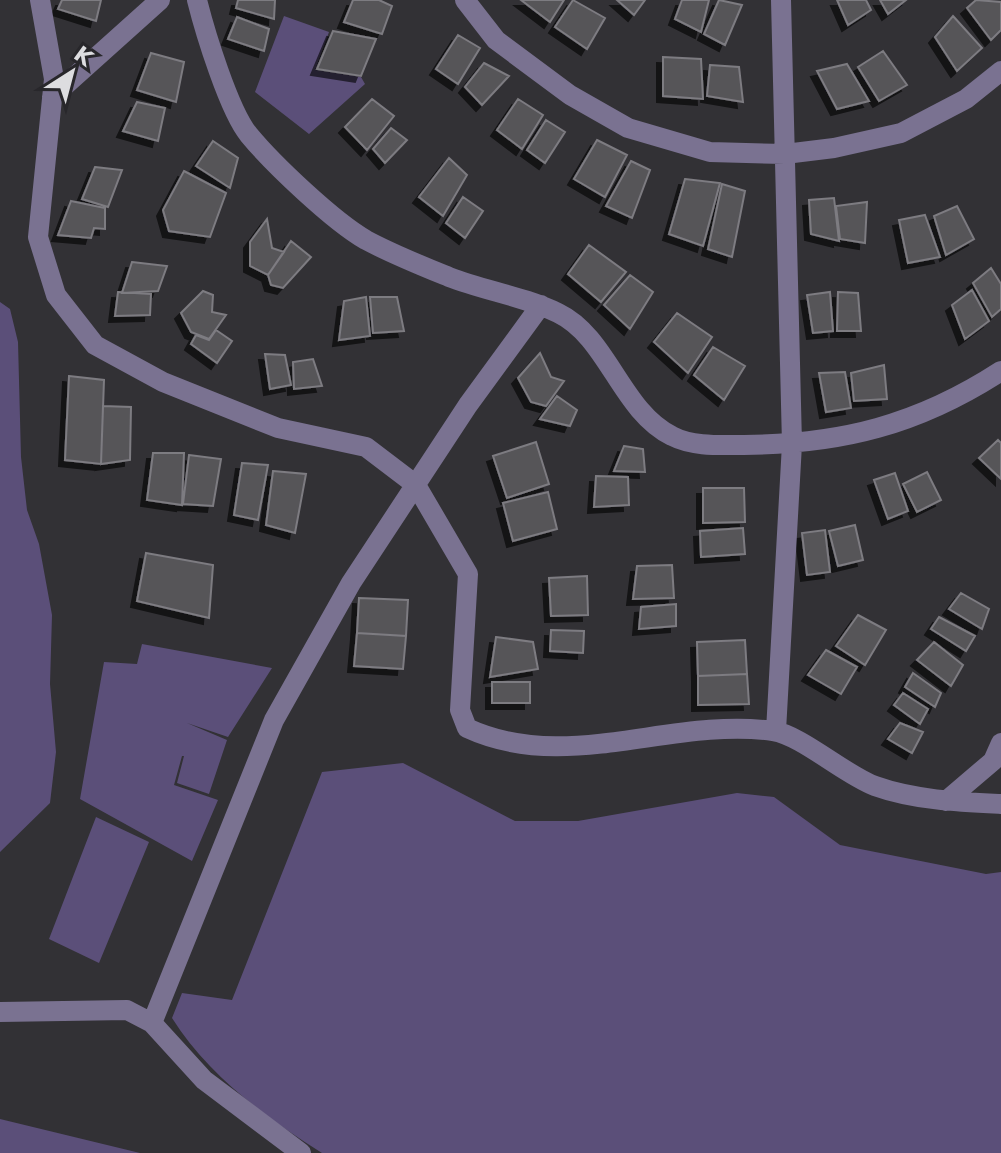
<svg xmlns="http://www.w3.org/2000/svg" width="1001" height="1153" viewBox="0 0 1001 1153" font-family="'DejaVu Sans',sans-serif">
	<style>
		.green { fill: #5b4f79 }
		.building { fill: #565559; stroke: #7d7b81; stroke-width: 2; filter: url(#shadow) }
		.lines { fill: none; stroke-linecap: round; stroke-linejoin: round }
		.minor { stroke: #7a7291; stroke-width: 20 }
	</style>
	<defs>
		<filter id="shadow"><feDropShadow dx="-6" dy="6" stdDeviation="0" flood-color="#0009"/></filter>
	</defs>
	<rect width="100%" height="100%" fill="#323135"/>
	<!-- green -->
	<path class="green" d="M284 16 329 32 315 70 361 77 365 84 309 134 255 92Z
		M0 302 10 309 18 342 21 457 27 510 39 544 52 615 50 684 56 752 50 803 0 852Z
		M142 644 272 668 228 737 187 723 227 740 209 794 177 783 184 756H182L174 785 218 800 192 861 80 799 104 662 137 664Z
		M403 763 515 821H578L737 793 774 797 840 845 986 874 1001 872V1153H322C266 1118 208 1075 172 1018L182 993 232 1000 322 772Z
		M96 817 149 842 99 963 49 939Z
		M0 1119 140 1153H0Z"/>
	<!-- building -->
	<path class="building" d="M62 0H101L96 21 58 9Z
		M238 0H275L274 19 236 8Z
		M353 0H379L392 6 382 34 344 22Z
		M521 0H564L550 22Z
		M573 0 605 18 587 49 555 27Z
		M617 0H645L634 15Z
		M682 0H709L701 32 675 19Z
		M719 0 742 5 725 45 704 34Z
		M837 0H866L871 10 848 25Z
		M880 0H906L888 14Z
		M976 0 1001 2V30L991 40 967 8Z
		M953 16 982 48 957 71 935 37Z
		M237 17 269 29 264 51 228 39Z
		M333 31 376 39 361 76 317 69Z
		M458 35 480 48 458 84 436 69Z
		M883 51 907 85 879 101 858 67Z
		M151 53 184 62 176 102 137 90Z
		M663 57 701 59 703 99 663 96Z
		M484 63 509 76 482 105 465 87Z
		M847 64 869 101 837 109 817 71Z
		M710 65 739 67 743 102 707 96Z
		M372 99 394 116 367 150 345 127Z
		M518 99 543 115 522 149 497 130Z
		M137 102 165 108 158 141 123 131Z
		M546 120 565 132 545 163 527 150Z
		M391 128 407 140 385 163 373 149Z
		M597 140 627 155 605 197 574 179Z
		M213 141 238 158 230 188 196 166Z
		M449 158 467 175 443 216 419 197Z
		M631 161 650 170 632 218 606 206Z
		M95 167 122 170 108 207 82 199Z
		M184 171 226 193 210 237 169 231 163 210Z
		M685 179 720 183 703 246 669 234Z
		M722 184 745 191 732 257 708 249Z
		M463 197 483 211 465 238 446 223Z
		M834 198 839 241 811 234 809 200Z
		M71 201 105 208V229L94 228 91 238 58 235Z
		M867 202 865 243 840 239 836 206Z
		M957 206 974 239 946 255 934 216Z
		M925 215 940 257 908 263 899 220Z
		M267 219 272 248 284 252 268 275 250 266V242Z
		M291 241 311 257 283 288 271 285 268 275Z
		M589 245 626 272 601 302 568 274Z
		M132 262 167 266 158 291 122 293Z
		M991 268 1001 284V309L992 317 973 283Z
		M630 275 653 292 630 329 604 305Z
		M972 290 989 321 965 339 952 305Z
		M203 291 213 295 212 312 226 315 209 339 191 332 181 313Z
		M118 292 151 294 150 315 115 316Z
		M830 292 833 331 813 333 807 295Z
		M838 292 858 293 861 331H837Z
		M366 297 370 336 339 340 344 301Z
		M370 297H397L404 331 373 333Z
		M677 313 712 337 688 373 654 342Z
		M216 330 232 341 217 363 191 344 196 335 209 340Z
		M713 347 745 366 724 400 694 375Z
		M540 353 551 377 564 381 546 406 531 402 518 378Z
		M265 354 285 355 291 385 270 389Z
		M313 359 322 386 294 389 293 362Z
		M884 365 887 399 854 401 851 373Z
		M845 372 851 408 826 412 819 373Z
		M69 376 104 380 101 464 65 460Z
		M557 396 577 410 570 426 540 419Z
		M103 406 131 407 130 460 101 464Z
		M998 440 1001 443V479L979 458Z
		M536 442 549 484 507 498 493 456Z
		M624 446 643 449 645 472 614 471Z
		M153 453H184L182 505 147 500Z
		M189 455 221 459 213 506 183 504Z
		M242 463 268 465 258 520 234 515Z
		M273 471 306 474 295 533 266 525Z
		M927 472 941 500 917 512 903 484Z
		M895 473 908 511 888 519 874 480Z
		M596 476 628 477 629 505 594 507Z
		M703 488H744L745 522 703 523Z
		M548 492 557 529 513 541 503 503Z
		M855 525 863 560 838 566 829 531Z
		M743 528 745 554 701 557 700 531Z
		M825 530 830 572 807 575 802 533Z
		M146 553 213 565 209 618 137 601Z
		M672 565 674 598 633 599 637 566Z
		M587 576 588 615 551 616 549 578Z
		M961 593 989 609 982 629 949 609Z
		M359 598 408 600 406 636 357 633Z
		M676 604V626L639 629 641 607Z
		M858 615 886 630 865 665 836 646Z
		M939 617 975 636 966 651 931 629Z
		M551 630 584 631 583 653 550 651Z
		M357 633 406 636 403 669 354 666Z
		M496 637 533 642 538 669 490 677Z
		M745 640 747 674 698 676 697 642Z
		M934 642 963 665 951 686 917 660Z
		M826 650 857 667 841 694 808 675Z
		M913 673 941 693 935 707 905 687Z
		M747 674 749 704 698 705V676Z
		M492 682H530V703H492Z
		M903 693 928 709 920 724 894 705Z
		M900 723 923 732 912 753 888 739Z"/>
	<g class="lines">
		<!-- minor -->
		<path class="minor" d="M40 0 54 79 38 237 56 295 95 345 163 382 278 428 366 447 416 485 468 574 460 710 467 728C566 774 670 717 773 731 801 735 845 775 875 786 914 800 960 802 1001 804
			M197 0C205 32 229 111 249 135 273 164 333 221 366 240 392 254 422 266 449 277 485 291 523 296 558 313 608 337 621 411 672 436 693 447 721 445 744 445 841 444 918 425 1001 371
			M465 0 496 40 570 95 628 128 710 152 785 154 834 148 901 133 966 99 1001 71
			M52 97 160 0
			M776 731 792 444 781 0
			M946 801 993 761 1001 743
			M0 1012 127 1010 152 1023 204 1080 301 1153
			M152 1023 274 720 351 583 468 405 541 305"/>
	</g>
	<!-- north arrow -->
	<g transform="translate(72 72) rotate(36)" stroke="#28272b" stroke-width="6" paint-order="stroke">
	<path d="M0-6L14 30L0 20L-14 30Z" fill="#dddde0"/>
	<text y="-12" font-size="22" font-weight="bold" text-anchor="middle" fill="#dddde0">K</text>
	</g>
</svg>
